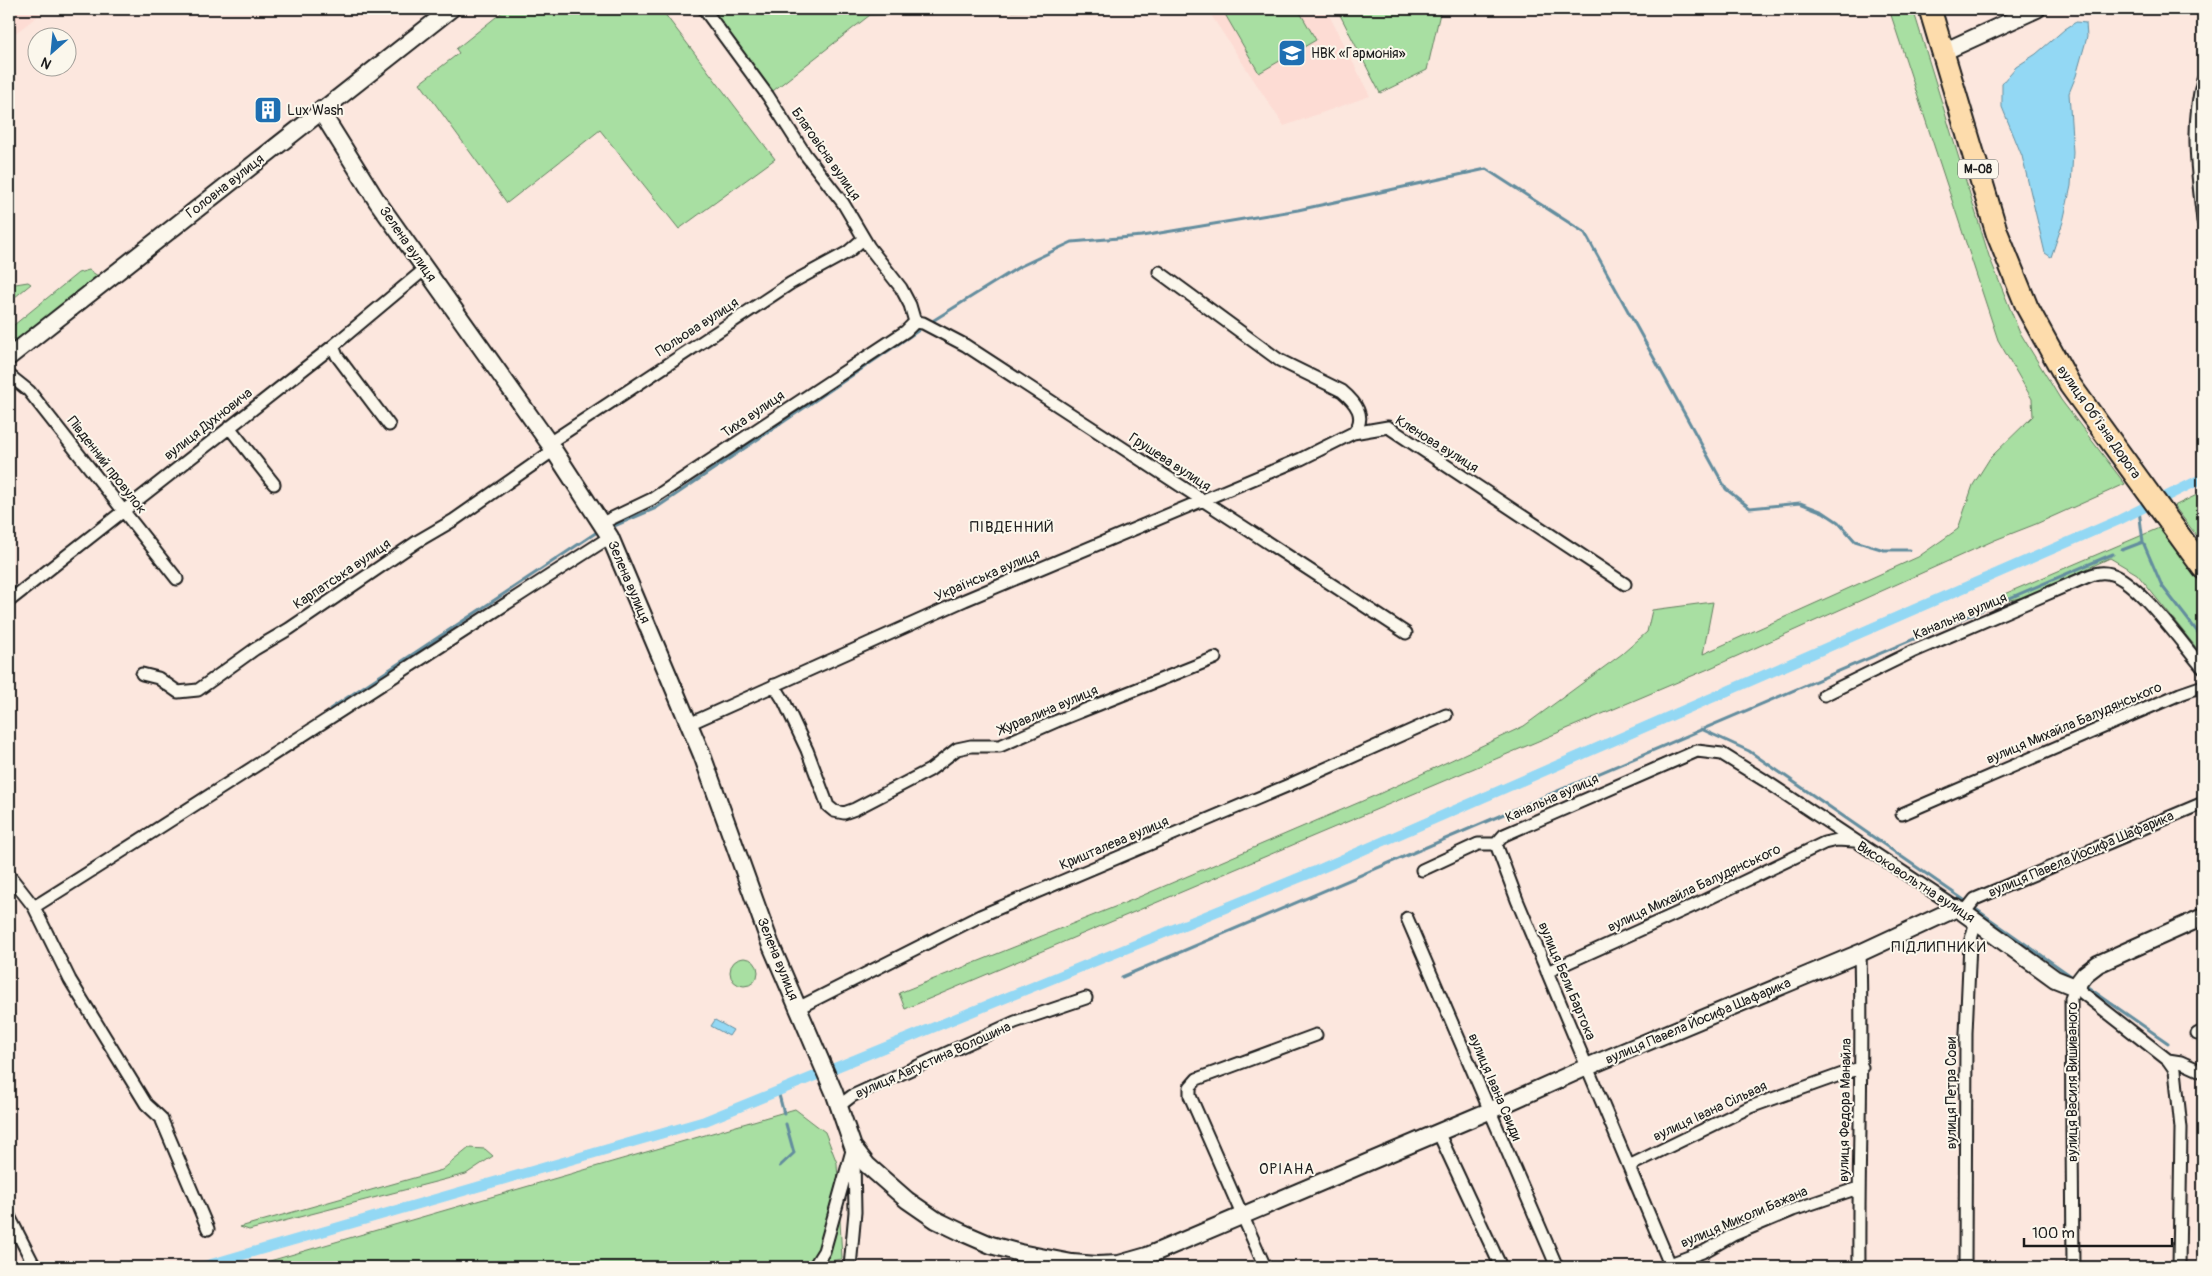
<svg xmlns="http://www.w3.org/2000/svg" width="2212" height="1276" viewBox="0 0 2212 1276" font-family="Pangolin,sans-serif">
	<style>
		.built { fill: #fddcd4 }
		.green { fill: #a8dfa2; stroke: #627e5f }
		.water { fill: #93d8f4; stroke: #638d9e }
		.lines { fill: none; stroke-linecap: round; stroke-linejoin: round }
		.stream { stroke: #638d9e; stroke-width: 3 }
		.canal { stroke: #93d8f4; stroke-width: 10 }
		.street-casing { stroke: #1c1c1c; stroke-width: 15 }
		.secondary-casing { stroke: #1c1c1c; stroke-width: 20 }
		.highway-casing { stroke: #1c1c1c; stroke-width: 25 }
		.street { stroke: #fbf7ec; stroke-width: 11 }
		.secondary { stroke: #fbf7ec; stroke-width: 16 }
		.highway { stroke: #fddcac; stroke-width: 21 }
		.labels { text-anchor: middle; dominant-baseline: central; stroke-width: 4; stroke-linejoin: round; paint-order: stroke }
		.shield { fill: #fbf7ec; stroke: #5f5e5a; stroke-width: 1 }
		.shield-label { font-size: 12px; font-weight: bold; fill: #1c1c1c }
		.poi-label { font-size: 14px; fill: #1c1c1c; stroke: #fbf7ec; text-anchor: start }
		.street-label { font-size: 14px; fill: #1c1c1c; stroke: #fbf7ec }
		.neighbourhood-label { font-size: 15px; letter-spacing: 1px; fill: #1c1c1c; stroke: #fbf7ec }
	</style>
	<rect width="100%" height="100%" fill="#fce7de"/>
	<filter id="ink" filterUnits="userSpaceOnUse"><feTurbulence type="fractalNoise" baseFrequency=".02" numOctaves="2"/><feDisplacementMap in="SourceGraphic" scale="10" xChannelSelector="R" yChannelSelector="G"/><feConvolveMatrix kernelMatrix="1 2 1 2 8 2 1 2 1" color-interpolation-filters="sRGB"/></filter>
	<g filter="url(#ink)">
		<!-- built -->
		<path class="built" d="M9 9H47L9 38Z
			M1207 9H1326L1370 96 1284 126Z"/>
		<!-- green -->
		<path class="green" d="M506 9H661L775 159 679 229 600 130 507 203 420 83 459 53 456 49Z
			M710 9H1092L870 15 769 94Z
			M1222 9H1298L1316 40 1259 73Z
			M1337 9H1448L1440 13 1427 70 1380 93Z
			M1889 9H1913L1989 256 2019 331 2061 400 2125 484 2036 524 1995 540 1706 670 905 1009 899 993 1132 900 1381 793 1524 726 1622 654 1647 632 1652 610 1713 602 1703 654 1918 557 1958 529 1973 485 1990 458 2033 416 2032 399 1998 340Z
			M89 270 98 276 9 347V329L78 273Z
			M28 282 31 284 9 302V285Z
			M2203 492V544L2174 506Z
			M2159 528 2203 587V656L2137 574 2110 558 2028 596 1998 603 2002 595Z
			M730 972a14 14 0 1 1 28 0a14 14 0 1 1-28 0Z
			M795 1109 825 1132 837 1163 842 1259 804 1265V1267H249Z
			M469 1148 485 1149 493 1156 466 1174 249 1230 240 1227 442 1170Z"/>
		<!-- water -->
		<path class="water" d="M2076 22 2086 23 2087 37 2076 76 2069 93 2073 152 2071 186 2063 222 2051 257 2045 253 2022 156 2002 107V83L2016 67 2036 54 2065 29Z
			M715 1020 733 1030 729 1036 711 1026Z"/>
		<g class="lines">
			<!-- stream -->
			<path class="stream" d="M934 320 1019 267 1072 242 1142 236 1298 210 1486 169 1585 233 1726 489 1750 508 1800 503 1823 512 1838 522 1855 541 1884 550H1910
				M2139 510 2143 542 2162 586 2203 639
				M614 526 656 508 919 330
				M2122 550 2143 542
				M330 709 597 532
				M1701 729 1749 751 1964 900
				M1977 910 2071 976
				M1122 977 2113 554
				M2086 986 2168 1043
				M778 1091 784 1114
				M780 1166 794 1153 786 1124"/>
			<!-- canal -->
			<path class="canal" d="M201 1267 705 1121 1313 872 2119 520 2203 478"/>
			<defs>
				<path id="street" d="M704 9 768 96 805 154 843 203 869 247 901 288 910 305 915 322
					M2203 80C2190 127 2198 174 2203 221
					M1159 272 1279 360 1342 391C1355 402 1368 417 1353 433L1388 427 1625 584
					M915 322 923 323 965 345 1406 633
					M333 346 337 356 389 425
					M9 375 29 391 177 579
					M229 427 274 484
					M549 443 791 283 848 252 863 239
					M602 523 652 499 906 331 915 322
					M9 601 333 346 425 269
					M142 674 158 678 178 692 198 690 255 649 289 629 418 541 454 520 554 450
					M774 685 784 701 807 750 828 806 834 811 844 813 855 809 930 770 957 749 971 746H1000L1057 721 1215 658
					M1824 695 1912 652 2084 578C2093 574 2101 571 2111 574 2138 581 2183 645 2203 668
					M689 724 965 600 1301 459 1353 433
					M1902 814 2180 694 2203 686
					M1496 844 1517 900 1671 1267
					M1422 870 1478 844H1496L1504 835 1697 751 1722 754 1764 780 1957 908
					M9 875 34 907C227 786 418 660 610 537
					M34 907 70 980 146 1104 161 1118 208 1229
					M1964 913 1975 899 2203 803
					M1407 918 1557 1267
					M1547 972 1693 906 1824 843 1837 840 1854 841
					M798 1008 980 916 1289 785 1446 715
					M2197 1034 2203 1031
					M2168 1060 2175 1070 2181 1128 2179 1267
					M839 1106 852 1096 1015 1022 1086 998
					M1438 1132 1501 1267
					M1629 1166 1750 1107 1862 1067
					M9 1216 35 1267
					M1670 1264 1705 1251 1733 1235 1793 1210 1858 1188
					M814 1267 824 1251 853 1147
					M850 1267 855 1212 854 1157
					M1265 1267 1190 1096V1087L1197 1079 1316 1035
					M1859 1267C1858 1162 1863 1058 1860 953
					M1965 1267 1966 1033 1970 943 1976 921
					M2073 1267 2071 998 2075 987 2168 1060 2181 1062 2203 1072"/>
				<path id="secondary" d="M1943 52 2037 9
					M320 110 377 201 549 443 610 537 702 755 770 943 834 1092 853 1147 867 1165 907 1200 936 1220 961 1232 991 1245 1020 1253 1072 1263 1097 1265 1119 1264 1147 1256 1489 1111 1587 1067 1860 953 1957 908 2055 979 2075 987 2085 974 2098 964 2203 917
					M9 357 451 9"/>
				<path id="highway" d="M1930 9 1997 233 2027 307 2070 385 2203 568"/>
			</defs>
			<!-- street casing -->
			<use href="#street" class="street-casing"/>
			<!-- secondary casing -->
			<use href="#secondary" class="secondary-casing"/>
			<!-- highway casing -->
			<use href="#highway" class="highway-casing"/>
			<!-- street -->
			<use href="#street" class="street"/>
			<!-- secondary -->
			<use href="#secondary" class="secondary"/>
			<!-- highway -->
			<use href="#highway" class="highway"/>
		</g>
	</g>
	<!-- icons -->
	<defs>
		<symbol id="school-square" viewBox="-11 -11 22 22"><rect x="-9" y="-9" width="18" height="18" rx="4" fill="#1f6fb2" stroke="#fbf7ec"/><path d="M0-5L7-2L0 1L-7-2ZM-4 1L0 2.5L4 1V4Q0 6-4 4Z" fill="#fff"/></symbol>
		<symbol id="building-square" viewBox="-11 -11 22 22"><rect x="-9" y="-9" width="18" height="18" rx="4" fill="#1f6fb2" stroke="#fbf7ec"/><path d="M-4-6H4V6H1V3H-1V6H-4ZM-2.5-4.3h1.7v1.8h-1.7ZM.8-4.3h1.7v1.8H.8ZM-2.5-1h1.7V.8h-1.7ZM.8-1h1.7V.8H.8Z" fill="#fff"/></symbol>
	</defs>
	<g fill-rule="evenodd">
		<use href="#school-square" x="1276" y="37" width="32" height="32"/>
		<use href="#building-square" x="252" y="94" width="32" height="32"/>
	</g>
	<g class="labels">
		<!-- shield labels -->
		<rect class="shield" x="1958" y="159.5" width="40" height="19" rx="4"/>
		<g class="shield-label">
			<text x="1978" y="169">М-08</text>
		</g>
		<!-- poi labels -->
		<g class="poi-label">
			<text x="1311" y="53">НВК «Гармонія»</text>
			<text x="287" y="110">Lux Wash</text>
		</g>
		<!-- street labels -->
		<g class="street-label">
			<text transform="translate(826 154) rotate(55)">Благовісна вулиця</text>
			<text transform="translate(225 186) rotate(-38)">Головна вулиця</text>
			<text transform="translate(408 244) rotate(55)">Зелена вулиця</text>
			<text transform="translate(697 327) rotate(-33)">Польова вулиця</text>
			<text transform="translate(753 414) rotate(-34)">Тиха вулиця</text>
			<text transform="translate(2099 422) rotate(55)">вулиця Обʼїзна Дорога</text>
			<text transform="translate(208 424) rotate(-38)">вулиця Духновича</text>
			<text transform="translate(1437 444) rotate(32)">Кленова вулиця</text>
			<text transform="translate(1170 462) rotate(33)">Грушева вулиця</text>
			<text transform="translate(107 465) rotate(52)">Південний провулок</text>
			<text transform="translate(342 574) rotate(-34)">Карпатська вулиця</text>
			<text transform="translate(987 575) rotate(-23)">Українська вулиця</text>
			<text transform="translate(629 582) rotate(67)">Зелена вулиця</text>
			<text transform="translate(1960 616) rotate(-23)">Канальна вулиця</text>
			<text transform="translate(1048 710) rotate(-23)">Журавлина вулиця</text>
			<text transform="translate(2074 723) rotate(-23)">вулиця Михайла Балудянського</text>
			<text transform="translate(1552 798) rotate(-24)">Канальна вулиця</text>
			<text transform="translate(1114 843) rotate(-23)">Кришталева вулиця</text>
			<text transform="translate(2081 854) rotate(-23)">вулиця Павела Йосифа Шафарика</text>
			<text transform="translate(1916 882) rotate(33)">Високовольтна вулиця</text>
			<text transform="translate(1694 888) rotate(-25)">вулиця Михайла Балудянського</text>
			<text transform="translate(778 959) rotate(68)">Зелена вулиця</text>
			<text transform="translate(1567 981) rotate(67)">вулиця Бели Бартока</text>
			<text transform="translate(1698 1021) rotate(-23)">вулиця Павела Йосифа Шафарика</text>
			<text transform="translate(933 1060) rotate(-24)">вулиця Августина Волошина</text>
			<text transform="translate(2072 1082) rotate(-90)">вулиця Василя Вишиваного</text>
			<text transform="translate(1495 1087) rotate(67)">вулиця Івана Свиди</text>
			<text transform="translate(1951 1093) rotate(-90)">вулиця Петра Сови</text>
			<text transform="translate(1845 1110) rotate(-89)">вулиця Федора Манайла</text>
			<text transform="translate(1710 1111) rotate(-25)">вулиця Івана Сільвая</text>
			<text transform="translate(1744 1217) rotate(-23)">вулиця Миколи Бажана</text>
		</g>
		<!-- neighbourhood labels -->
		<g class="neighbourhood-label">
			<text x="1012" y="527">ПІВДЕННИЙ</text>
			<text x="1939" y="947">ПІДЛИПНИКИ</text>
			<text x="1287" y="1169">ОРІАНА</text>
		</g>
	</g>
	<!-- margin -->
	<rect width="2212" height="1276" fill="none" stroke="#fbf7ec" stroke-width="30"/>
	<rect x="15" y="15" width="2182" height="1246" fill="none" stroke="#1c1c1c" stroke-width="2" filter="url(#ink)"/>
	<!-- north arrow -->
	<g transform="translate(52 52) rotate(207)"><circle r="24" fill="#fbf7ec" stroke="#a29f99"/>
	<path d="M0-4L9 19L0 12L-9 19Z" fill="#1f6fb2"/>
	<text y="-8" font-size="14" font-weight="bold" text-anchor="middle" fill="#1c1c1c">N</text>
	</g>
	<!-- scale -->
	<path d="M2024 1238v8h148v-8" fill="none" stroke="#1c1c1c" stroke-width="2.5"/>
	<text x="2032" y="1238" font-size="15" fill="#1c1c1c" stroke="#fbf7ec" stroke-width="4" paint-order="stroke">100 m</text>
</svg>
